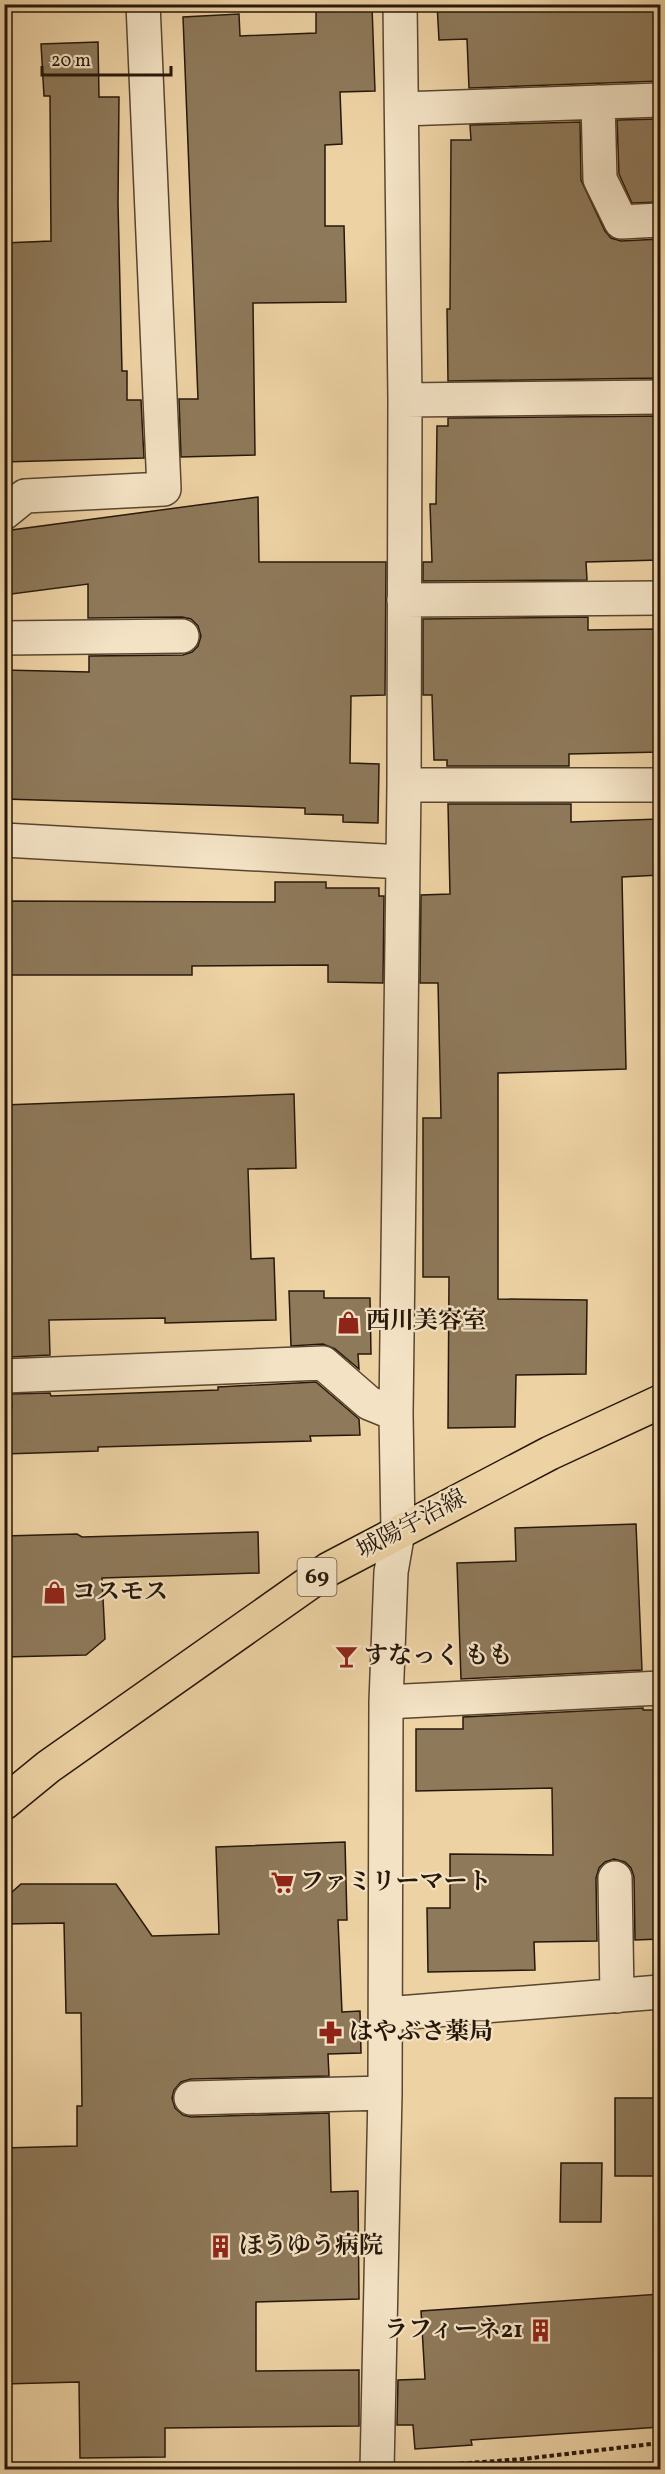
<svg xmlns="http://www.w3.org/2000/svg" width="665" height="2474" viewBox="0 0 665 2474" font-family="Vollkorn,'Noto Serif JP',serif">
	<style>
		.building { fill: #8e795a; stroke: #27180a; stroke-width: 1.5 }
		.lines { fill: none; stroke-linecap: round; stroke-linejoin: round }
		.minor-casing { stroke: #584630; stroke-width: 36 }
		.major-casing { stroke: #27180a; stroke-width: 36 }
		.path { stroke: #27180a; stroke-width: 4; stroke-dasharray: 4.5 3; stroke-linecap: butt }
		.minor { stroke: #f3e2c4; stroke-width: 33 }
		.major { stroke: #edd2a4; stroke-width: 33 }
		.labels { text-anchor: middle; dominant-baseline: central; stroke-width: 4.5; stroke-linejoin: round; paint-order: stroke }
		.shield { fill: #f3e2c4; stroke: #645542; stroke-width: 1.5 }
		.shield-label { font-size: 22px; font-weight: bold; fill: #27180a }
		.poi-label { font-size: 24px; font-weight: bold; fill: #27180a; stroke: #f3e2c4; text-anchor: start }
		.street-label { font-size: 24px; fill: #27180a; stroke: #f3e2c4 }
	</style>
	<rect width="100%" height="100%" fill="#edd2a4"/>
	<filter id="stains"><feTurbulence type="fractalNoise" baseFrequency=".00333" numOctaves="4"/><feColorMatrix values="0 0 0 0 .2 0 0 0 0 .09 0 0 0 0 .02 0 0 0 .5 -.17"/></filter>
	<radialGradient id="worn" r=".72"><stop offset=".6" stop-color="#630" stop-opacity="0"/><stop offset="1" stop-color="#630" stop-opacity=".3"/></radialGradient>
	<!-- building -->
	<path class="building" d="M437 4H660V81L469 88 467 39 439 40Z
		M372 6 375 91 340 92 342 144 325 145V226H344L346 302 253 303 255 455 181 457 179 399H198L183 17 239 14 240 36 316 33V8Z
		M98 42 99 97H119L118 203 122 371H127V400H141L144 458 4 462V243L51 241 50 96H44L41 44Z
		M660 119V202L632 203 619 174 617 120Z
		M580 122 581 180 605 231 611 238 621 241 660 239V378L448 381 447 309H450L451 140H471L470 125Z
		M660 416V560L586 562 587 580 423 581V562H432L430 504H436L437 426H448V418Z
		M258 497 259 562H386L385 695 351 696 350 763 379 764 378 823 343 822V815L305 814V808L4 799V670L89 672V656L183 655 192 652 198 646 201 636 198 626 191 619 182 617 88 618V584L4 595V531Z
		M588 617V630L660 629V752L569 754V766H447V760H434L432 695H423V619Z
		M448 804H571V822L660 819V875L622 877 626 1069 498 1073V1299L587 1300 586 1374 516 1375 515 1427 448 1428 449 1277H423V1118H441L438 983H420L421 895 450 894Z
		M275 882H326V888H379V896H384L383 983 328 982V965L192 966V975H4V901L275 902Z
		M294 1094 296 1168 248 1169 251 1259 274 1258 276 1320 165 1323V1318L49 1320 50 1355 10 1357V1340H4V1105Z
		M289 1291H324V1298H370L371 1354H358L359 1369 335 1349 323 1344 291 1346Z
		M316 1382 359 1419 360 1435 310 1436 311 1441 98 1447V1451L4 1454V1408H12L11 1394 50 1393 51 1396 218 1390V1387Z
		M636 1524 642 1670 461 1679 457 1563 516 1561 515 1528Z
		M258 1532 259 1573 102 1578 105 1639 86 1655 4 1657V1536L77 1534 82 1537Z
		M643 1708V1710H660V1939L635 1940 634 1877 631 1868 625 1862 614 1859 605 1862 599 1868 596 1878 597 1941 534 1942 535 1970 428 1972 427 1908H450V1854L553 1855 552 1788 416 1791V1729H463V1717Z
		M345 1842 347 1920H338L342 2012 360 2011 361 2053 328 2054 329 2076 191 2079 181 2082 174 2090 172 2098 175 2108 183 2115 191 2117 329 2113 331 2192 358 2191 359 2299 256 2302V2371L359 2370V2426L165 2428V2457L80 2458 79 2382 4 2384V2148L77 2146V2106H82L81 2013H66L64 1923 4 1924V1899L21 1884H116L152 1936 219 1934 216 1847Z
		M615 2098H655L656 2176H615Z
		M561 2163H602L601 2222H560Z
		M660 2294V2427L471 2440 472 2445 415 2449 413 2425H397L398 2380 425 2379 421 2311Z"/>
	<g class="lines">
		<defs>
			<path id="minor" d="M598 102 600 179 621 222 660 220
				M402 109 660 100
				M405 400 660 397
				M4 513 25 496 164 489 143 4
				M404 600 660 598
				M4 638 182 636
				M404 785H660
				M4 840 402 862
				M4 1376 323 1363 369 1403 396 1414
				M386 1702 660 1688
				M615 1878 617 1996
				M386 2014 660 1992
				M191 2098 385 2093
				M377 2470 385 2093 386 1702 391 1572 398 1532 396 1414 404 785 405 400 400 4"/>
			<path id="major" d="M4 1803 48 1767 329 1569 550 1453 660 1402"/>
		</defs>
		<!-- minor casing -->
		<use href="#minor" class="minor-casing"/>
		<!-- major casing -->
		<use href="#major" class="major-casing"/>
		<!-- path -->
		<path class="path" d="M415 2467 523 2459 660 2443"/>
		<!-- minor -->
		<use href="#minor" class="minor"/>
		<!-- major -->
		<use href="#major" class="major"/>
	</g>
	<!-- icons -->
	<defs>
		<symbol id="shop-bare" viewBox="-9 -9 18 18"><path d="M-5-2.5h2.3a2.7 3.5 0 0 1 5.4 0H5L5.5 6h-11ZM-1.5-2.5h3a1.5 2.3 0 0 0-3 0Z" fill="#8f2418" stroke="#f3e2c4" stroke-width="2.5" paint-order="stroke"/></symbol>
		<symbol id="bar-bare" viewBox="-9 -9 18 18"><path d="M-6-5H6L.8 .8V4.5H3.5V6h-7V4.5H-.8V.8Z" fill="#8f2418" stroke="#f3e2c4" stroke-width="2.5" paint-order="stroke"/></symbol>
		<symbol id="supermarket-bare" viewBox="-9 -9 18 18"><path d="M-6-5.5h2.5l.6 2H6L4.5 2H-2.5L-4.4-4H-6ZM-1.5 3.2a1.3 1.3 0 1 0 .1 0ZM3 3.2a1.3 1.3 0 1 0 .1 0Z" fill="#8f2418" stroke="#f3e2c4" stroke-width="2.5" paint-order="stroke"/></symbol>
		<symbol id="pharmacy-bare" viewBox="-9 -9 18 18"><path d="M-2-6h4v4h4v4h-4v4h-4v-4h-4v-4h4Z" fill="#8f2418" stroke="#f3e2c4" stroke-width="2.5" paint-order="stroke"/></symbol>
		<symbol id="building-bare" viewBox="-9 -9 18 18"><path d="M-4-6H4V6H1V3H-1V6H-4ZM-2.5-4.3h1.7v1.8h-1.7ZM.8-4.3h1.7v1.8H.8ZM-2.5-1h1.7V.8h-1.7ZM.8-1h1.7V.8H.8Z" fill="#8f2418" stroke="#f3e2c4" stroke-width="2.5" paint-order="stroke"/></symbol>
	</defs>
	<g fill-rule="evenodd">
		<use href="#shop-bare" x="332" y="1306" width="33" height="33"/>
		<use href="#shop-bare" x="38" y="1576" width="33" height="33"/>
		<use href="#bar-bare" x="330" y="1640" width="33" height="33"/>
		<use href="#supermarket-bare" x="266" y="1866" width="33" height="33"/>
		<use href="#pharmacy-bare" x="314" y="2016" width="33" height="33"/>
		<use href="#building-bare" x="204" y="2230" width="33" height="33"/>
		<use href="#building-bare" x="524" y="2314" width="33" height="33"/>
	</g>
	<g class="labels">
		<!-- shield labels -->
		<rect class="shield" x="297.5" y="1558" width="39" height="38" rx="4.5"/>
		<g class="shield-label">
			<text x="317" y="1577">69</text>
		</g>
		<!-- poi labels -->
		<g class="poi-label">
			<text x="366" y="1322">西川美容室</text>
			<text x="72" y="1593">コスモス</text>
			<text x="364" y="1657">すなっく もも</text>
			<text x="300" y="1883">ファミリーマート</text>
			<text x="349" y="2033">はやぶさ薬局</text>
			<text x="239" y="2247">ほうゆう病院</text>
			<text x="523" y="2331" text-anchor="end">ラフィーネ21</text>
		</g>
		<!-- street labels -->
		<g class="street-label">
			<text transform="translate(412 1525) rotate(-28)">城陽宇治線</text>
		</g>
	</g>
	<!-- margin -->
	<rect width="665" height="2474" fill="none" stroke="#edd2a4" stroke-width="24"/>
	<rect x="6" y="6" width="653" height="2462" fill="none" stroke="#27180a" stroke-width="3"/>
	<rect x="12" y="12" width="641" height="2450" fill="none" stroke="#27180a" stroke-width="1.5"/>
	<!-- scale -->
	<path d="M42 66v9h129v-9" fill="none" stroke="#27180a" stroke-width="3"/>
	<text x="51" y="66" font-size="18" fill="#27180a" stroke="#f3e2c4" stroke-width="4.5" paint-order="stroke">20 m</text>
	<rect width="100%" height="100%" filter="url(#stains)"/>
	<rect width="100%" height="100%" fill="url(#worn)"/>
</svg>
